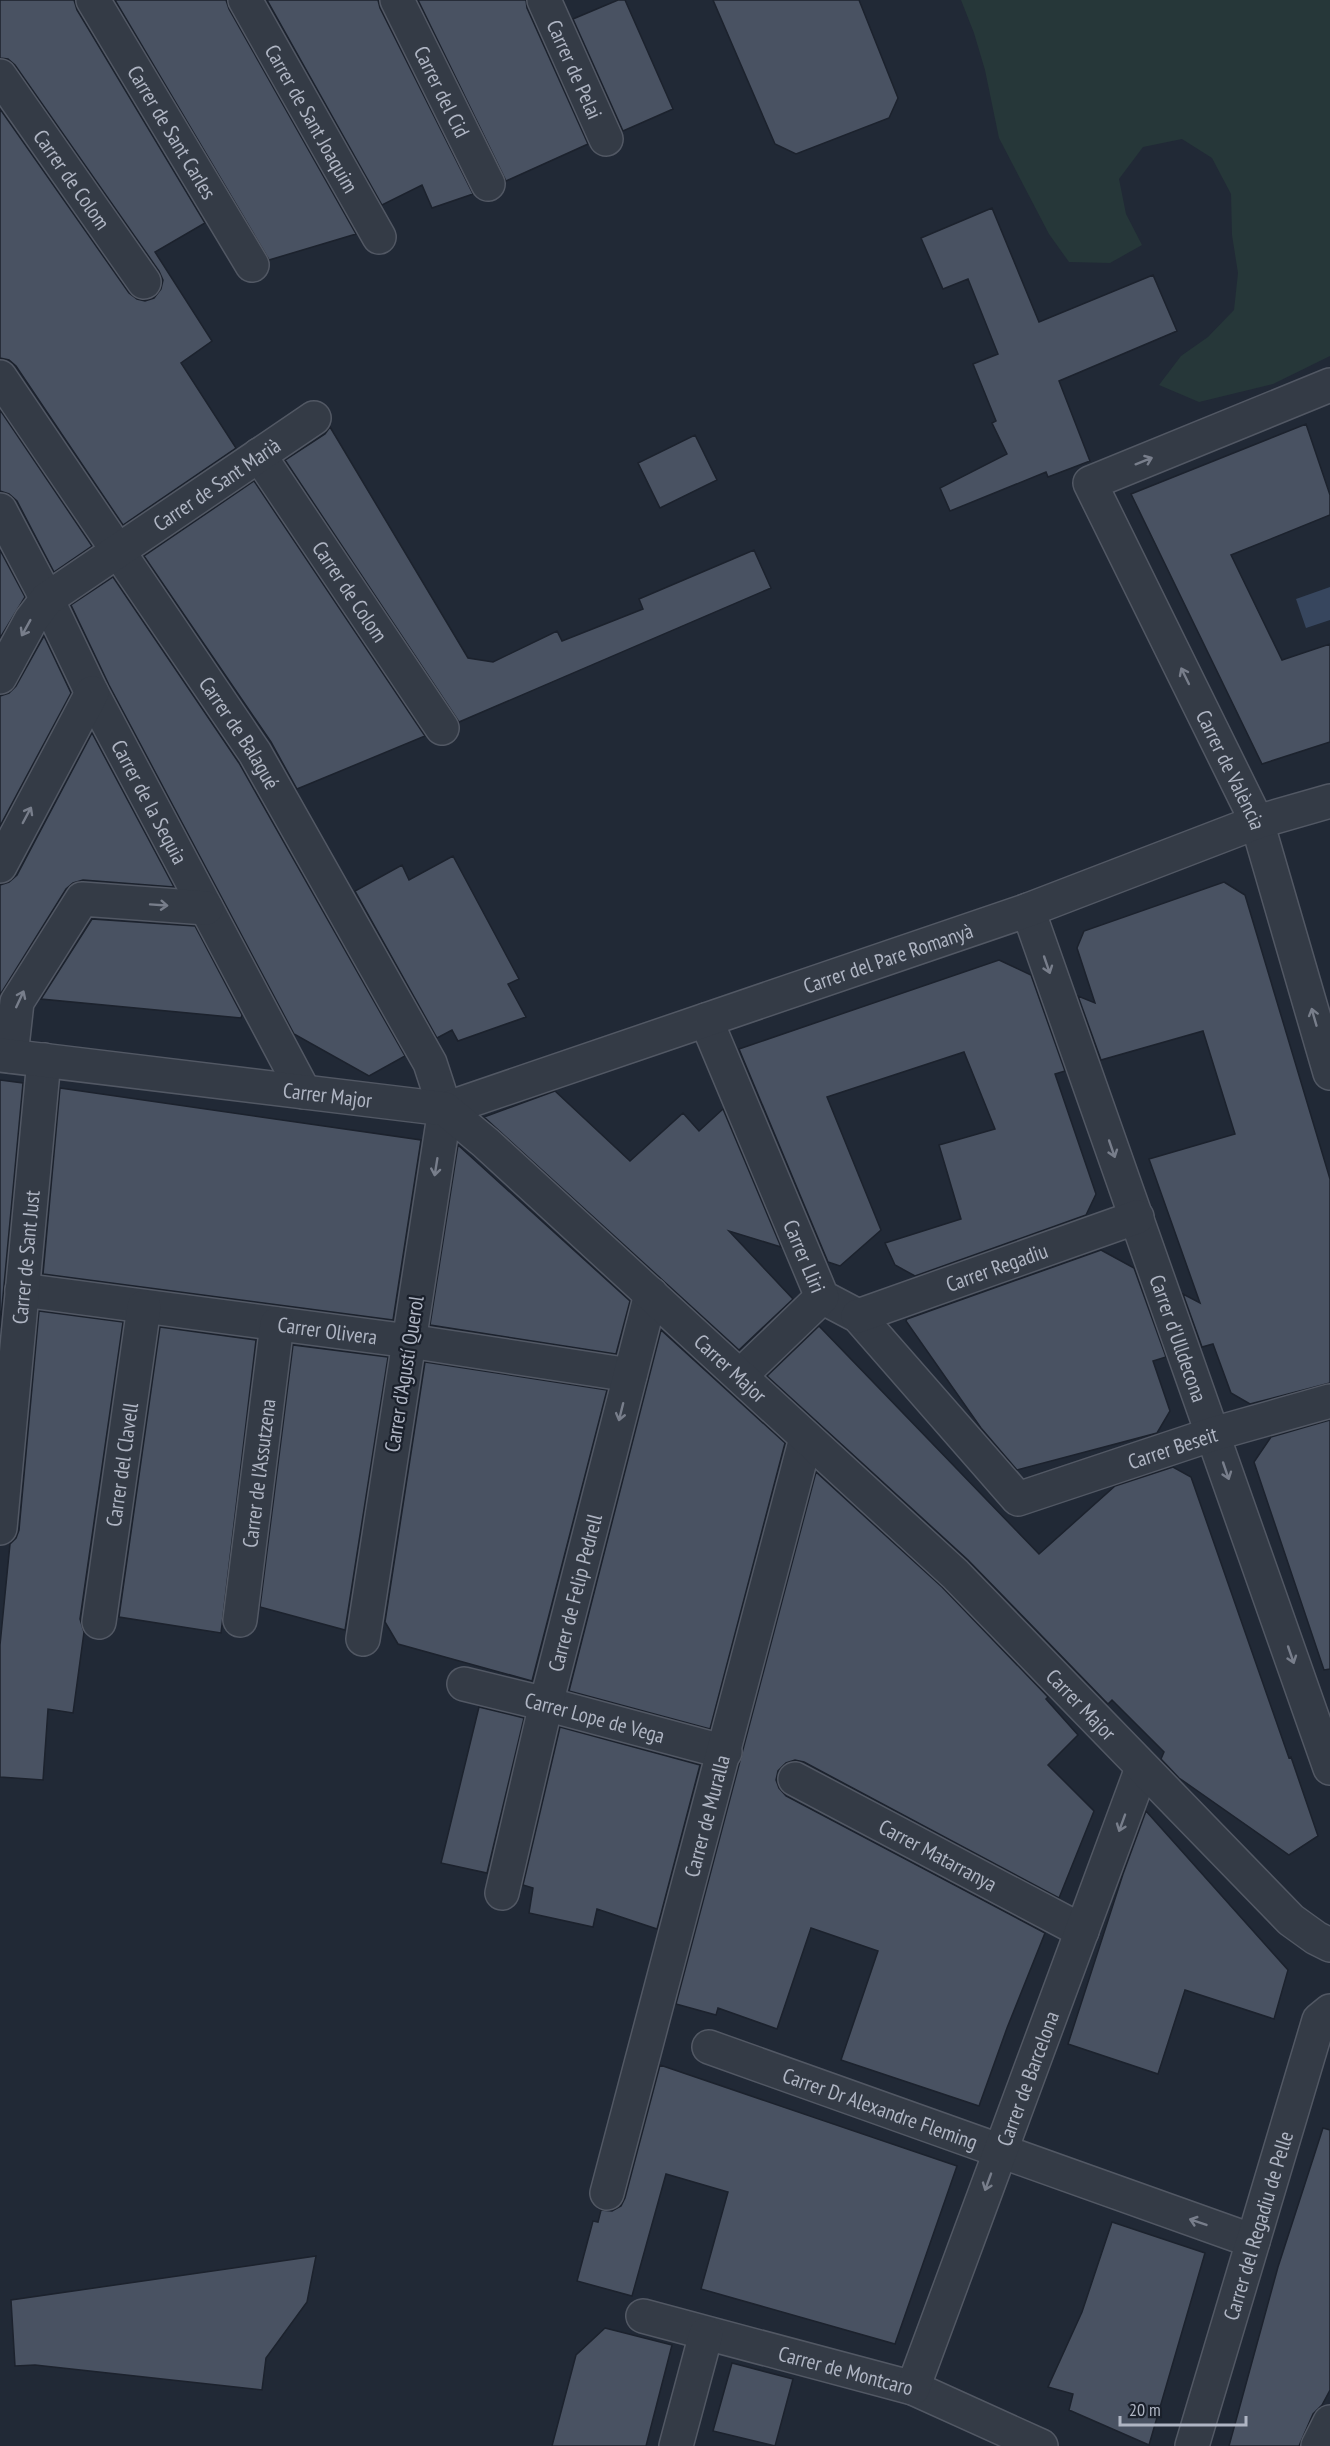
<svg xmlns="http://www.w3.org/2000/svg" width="1330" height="2446" viewBox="0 0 1330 2446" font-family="'PT Sans Narrow',sans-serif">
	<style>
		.green { fill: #263739 }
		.water { fill: #37465e }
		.building { fill: #495262; stroke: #1c222d; stroke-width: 1.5 }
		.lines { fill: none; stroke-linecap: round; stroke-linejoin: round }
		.minor-casing { stroke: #525864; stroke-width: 36 }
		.tertiary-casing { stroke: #525864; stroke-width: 36 }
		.minor { stroke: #343b46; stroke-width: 33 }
		.tertiary { stroke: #343b46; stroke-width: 33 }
		.oneway { stroke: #787e8b }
		.labels { text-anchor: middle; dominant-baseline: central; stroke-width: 4.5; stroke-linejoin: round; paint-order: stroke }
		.street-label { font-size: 21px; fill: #afb5c3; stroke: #1a202b }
	</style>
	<rect width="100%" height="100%" fill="#212936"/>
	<!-- green -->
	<path class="green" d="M961 0H1330V356L1273 384 1199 402 1159 385 1181 356 1208 337 1234 310 1238 273 1232 235 1231 194 1212 158 1182 139 1143 147 1119 179 1126 214 1142 245 1110 263 1069 262 1049 234 999 138 985 70 974 33Z"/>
	<!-- water -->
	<path class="water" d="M1330 587V620L1306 628 1296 599Z"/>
	<!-- building -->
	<path class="building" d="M0 0H74L77 10 205 223 155 252 212 341 181 363 236 448 123 525 16 366 9 360 0 358V109L129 293 137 299 145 301 154 298 161 289 163 280 159 271 15 65 8 59 0 58Z
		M115 0H226L229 9 356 234 269 260Z
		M267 0H378L380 8 473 194 432 208 422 185 382 205Z
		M418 0H526L527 8 588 144 506 181Z
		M618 0H625L673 109 623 131 573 19Z
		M713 0H859L898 98 889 118 796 154 775 144Z
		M992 208 1039 322 1153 275 1177 331 1059 381 1090 461 1048 477 1046 472 950 511 940 488 1007 454 992 423 996 421 973 364 998 354 968 279 943 289 921 238Z
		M0 410 92 546 54 572 17 501 9 494 0 491Z
		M1306 424 1330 495V515L1231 555 1282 660 1330 644V742L1262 764 1131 494Z
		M330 427 468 658 493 662 557 631 562 641 643 609 639 599 754 550 771 588 459 722 285 460 325 434Z
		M695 435 717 480 660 508 638 463Z
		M254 481 425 736 297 789 271 742 144 556Z
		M0 550 25 597 0 638Z
		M113 577 239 763 405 1056 369 1076 294 1034 109 685 71 605Z
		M44 636 71 693 0 826V696L9 693 16 686Z
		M92 733 174 887 83 880 73 883 66 889 0 995V885L9 882 17 875Z
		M453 856 519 979 508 984 526 1017 458 1041 452 1030 437 1038 355 891 402 865 409 880Z
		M1224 882 1245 895 1330 1179V1383L1250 1404 1231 1393 1213 1344 1202 1347 1183 1294 1200 1303 1149 1159 1235 1134 1203 1031 1101 1060 1078 996 1095 1003 1077 948 1084 931Z
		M92 919 195 926 242 1015 241 1018 41 999Z
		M999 960 1031 975 1065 1071 1055 1074 1096 1194 1086 1215 915 1276 895 1265 885 1243 961 1219 939 1145 995 1129 964 1052 827 1097 881 1230 840 1266 828 1262 739 1049Z
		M0 1080 23 1083 0 1328Z
		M60 1088 421 1140 393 1320 43 1274Z
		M555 1091 630 1161 683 1113 699 1131 723 1109 781 1247 729 1231 793 1299 739 1350 484 1117Z
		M458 1145 630 1301 616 1354 430 1325Z
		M1101 1250 1134 1268 1166 1357 1153 1361 1170 1411 1157 1433 1017 1470 981 1428 906 1321 907 1319Z
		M39 1311 123 1322 80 1619 84 1632 73 1713 48 1709 43 1780 0 1777V1645L10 1544 16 1538 19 1530Z
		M819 1326 1039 1554 1115 1486 1173 1467 1191 1477 1289 1758 1291 1757 1318 1836 1289 1855 1179 1778 1161 1759 1164 1752 1112 1700 1108 1704 968 1560 767 1376Z
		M160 1327 256 1340 221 1633 119 1617Z
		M661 1330 785 1443 710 1729 569 1691Z
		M293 1345 388 1357 345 1630 260 1607Z
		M425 1362 607 1390 532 1681 398 1644 385 1622Z
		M1330 1420V1669L1324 1670 1254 1462 1271 1437Z
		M816 1472 942 1587 1048 1697 1046 1699 1078 1735 1048 1765 1094 1811 1059 1898 804 1762 795 1760 786 1763 778 1771 776 1780 779 1788 786 1796 1045 1933 1007 2028 979 2106 841 2060 878 1951 811 1928 777 2029 718 2008 716 2015 676 2004Z
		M479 1707 524 1718 487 1873 441 1863Z
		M560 1727 700 1765 657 1929 597 1909 593 1927 529 1913 533 1888 523 1885Z
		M1146 1811 1288 1970 1274 2019 1185 1990 1158 2074 1068 2044 1123 1874Z
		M660 2065 957 2166 895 2344 701 2289 728 2192 666 2174 632 2296 577 2281 593 2221 598 2222 601 2210 612 2211 621 2206 625 2198Z
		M1323 2128 1330 2130V2390L1322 2405 1313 2414 1299 2446H1229L1278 2267Z
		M1112 2222 1205 2253 1149 2445 1069 2410 1073 2394 1048 2387 1082 2312Z
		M316 2256 307 2302 266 2358 262 2390 35 2365 15 2366 11 2300Z
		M605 2328 672 2345 646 2446H552L576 2355Z
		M732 2363 793 2379 775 2446 713 2431Z"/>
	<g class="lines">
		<defs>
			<g id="minor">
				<path id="s1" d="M93 0 252 265"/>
				<path id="s2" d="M245 0 379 237"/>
				<path id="s3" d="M397 0 488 184"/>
				<path id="s4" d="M544 0 606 139"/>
				<path id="s5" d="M0 76 144 282"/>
				<path id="s6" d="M0 377 255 753 430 1063 445 1109 363 1639"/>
				<path id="s7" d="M1330 385 1090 483 1257 822 1330 1073"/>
				<path id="s8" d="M259 455 442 728"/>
				<path id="s9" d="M0 510 47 599 92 693 304 1092"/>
				<path id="s10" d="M0 677 31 620 47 599 314 418"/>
				<path d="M0 866 92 693"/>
				<path id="s11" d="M1028 910 1330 1768"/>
				<path id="s12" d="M706 1020 822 1297 858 1316 1018 1499 1213 1434 1330 1401"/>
				<path d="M11 1056 17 1002 82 899 206 908"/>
				<path id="s13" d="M445 1109 1028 910 1257 822 1330 801"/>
				<path id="s14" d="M22 1290 409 1341 630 1375"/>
				<path id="s15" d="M858 1316 1137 1217"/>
				<path d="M740 1376 822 1297"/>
				<path id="s16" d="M0 1528 44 1060"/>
				<path id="s17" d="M240 1620 277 1324"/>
				<path id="s18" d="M99 1622 144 1307"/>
				<path id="s19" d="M464 1684 546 1704 725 1752"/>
				<path id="s20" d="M795 1779 1082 1931"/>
				<path id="s21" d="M502 1893 546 1704 651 1294"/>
				<path id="s22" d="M709 2047 1253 2241"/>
				<path id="s23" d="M607 2193 806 1438"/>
				<path id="s24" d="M643 2316 913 2388 1041 2446"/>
				<path id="s25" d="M913 2388 1142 1768"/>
				<path d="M676 2446 706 2334"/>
				<path id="s26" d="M1192 2446 1319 2020 1330 2011"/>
				<path d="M1318 2446 1330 2422"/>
			</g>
			<g id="tertiary">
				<path id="s27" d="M0 1055 445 1109 486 1143 955 1574 1291 1920 1316 1938 1330 1945"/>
			</g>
		</defs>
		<!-- minor casing -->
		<use href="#minor" class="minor-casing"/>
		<!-- tertiary casing -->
		<use href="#tertiary" class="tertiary-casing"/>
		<!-- minor -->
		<use href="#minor" class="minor"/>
		<!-- tertiary -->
		<use href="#tertiary" class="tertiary"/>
	</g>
	<!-- one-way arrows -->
	<defs><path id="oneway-shaft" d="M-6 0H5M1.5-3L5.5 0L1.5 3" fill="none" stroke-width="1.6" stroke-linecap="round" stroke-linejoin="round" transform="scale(1.5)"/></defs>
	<g class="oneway">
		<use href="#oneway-shaft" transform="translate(1144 461) rotate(-22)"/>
		<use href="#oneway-shaft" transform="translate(26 628) rotate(119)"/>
		<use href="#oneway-shaft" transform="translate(1185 676) rotate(-116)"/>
		<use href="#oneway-shaft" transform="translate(27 815) rotate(-62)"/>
		<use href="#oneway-shaft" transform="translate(159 905) rotate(4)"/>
		<use href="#oneway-shaft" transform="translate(1047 965) rotate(71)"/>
		<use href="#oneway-shaft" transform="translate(20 999) rotate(-65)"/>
		<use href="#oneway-shaft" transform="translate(1314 1017) rotate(-106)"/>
		<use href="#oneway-shaft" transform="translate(1112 1149) rotate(71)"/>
		<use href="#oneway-shaft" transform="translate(436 1167) rotate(99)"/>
		<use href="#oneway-shaft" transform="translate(621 1412) rotate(104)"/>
		<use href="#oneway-shaft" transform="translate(1226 1471) rotate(71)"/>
		<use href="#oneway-shaft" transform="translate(1291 1655) rotate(71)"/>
		<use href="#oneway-shaft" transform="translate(1122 1823) rotate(110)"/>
		<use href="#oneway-shaft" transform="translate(988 2182) rotate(110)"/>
		<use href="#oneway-shaft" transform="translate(1198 2222) rotate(-161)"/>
	</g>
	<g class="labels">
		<!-- street labels -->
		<g class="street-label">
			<text stroke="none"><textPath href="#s4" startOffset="76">Carrer de Pelai</textPath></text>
			<text stroke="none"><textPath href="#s3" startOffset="102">Carrer del Cid</textPath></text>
			<text stroke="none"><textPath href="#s2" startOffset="136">Carrer de Sant Joaquim</textPath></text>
			<text stroke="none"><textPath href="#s1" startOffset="154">Carrer de Sant Carles</textPath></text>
			<text stroke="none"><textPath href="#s5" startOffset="126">Carrer de Colom</textPath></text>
			<text stroke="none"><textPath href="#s10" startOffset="296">Carrer de Sant Marià</textPath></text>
			<text stroke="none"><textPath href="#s8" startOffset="164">Carrer de Colom</textPath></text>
			<text stroke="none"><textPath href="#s6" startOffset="429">Carrer de Balagué</textPath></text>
			<text stroke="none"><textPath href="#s7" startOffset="579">Carrer de València</textPath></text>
			<text stroke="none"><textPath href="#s9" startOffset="328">Carrer de la Sequia</textPath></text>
			<text stroke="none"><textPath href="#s13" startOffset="468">Carrer del Pare Romanyà</textPath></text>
			<text stroke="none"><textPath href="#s27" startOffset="330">Carrer Major</textPath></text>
			<text stroke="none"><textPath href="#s12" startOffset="256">Carrer Lliri</textPath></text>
			<text stroke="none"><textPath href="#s16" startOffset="272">Carrer de Sant Just</textPath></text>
			<text stroke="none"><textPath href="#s15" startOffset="147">Carrer Regadiu</textPath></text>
			<text stroke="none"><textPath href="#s14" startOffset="308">Carrer Olivera</textPath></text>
			<text stroke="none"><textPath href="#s11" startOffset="454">Carrer d'Ulldecona</textPath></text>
			<text stroke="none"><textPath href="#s27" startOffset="834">Carrer Major</textPath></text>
			<text transform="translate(404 1374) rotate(-81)">Carrer d'Agustí Querol</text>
			<text stroke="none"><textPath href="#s12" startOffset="747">Carrer Beseit</textPath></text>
			<text stroke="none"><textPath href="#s18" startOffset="159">Carrer del Clavell</textPath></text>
			<text stroke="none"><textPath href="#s17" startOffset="148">Carrer de l'Assutzena</textPath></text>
			<text stroke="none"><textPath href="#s21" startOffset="309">Carrer de Felip Pedrell</textPath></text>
			<text stroke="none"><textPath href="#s27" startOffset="1320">Carrer Major</textPath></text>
			<text stroke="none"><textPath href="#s19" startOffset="135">Carrer Lope de Vega</textPath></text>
			<text stroke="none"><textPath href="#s23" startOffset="390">Carrer de Muralla</textPath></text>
			<text stroke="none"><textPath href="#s20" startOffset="162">Carrer Matarranya</textPath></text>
			<text stroke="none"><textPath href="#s25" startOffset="330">Carrer de Barcelona</textPath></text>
			<text stroke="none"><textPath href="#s22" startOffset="182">Carrer Dr Alexandre Fleming</textPath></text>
			<text stroke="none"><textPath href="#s26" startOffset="230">Carrer del Regadiu de Pelle</textPath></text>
			<text stroke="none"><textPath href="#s24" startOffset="210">Carrer de Montcaro</textPath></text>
		</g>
	</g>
	<!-- scale -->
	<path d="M1120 2416v9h126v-9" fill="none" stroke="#afb5c3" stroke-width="3"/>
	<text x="1129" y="2416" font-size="18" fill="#afb5c3" stroke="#1a202b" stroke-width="4.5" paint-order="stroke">20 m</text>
</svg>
